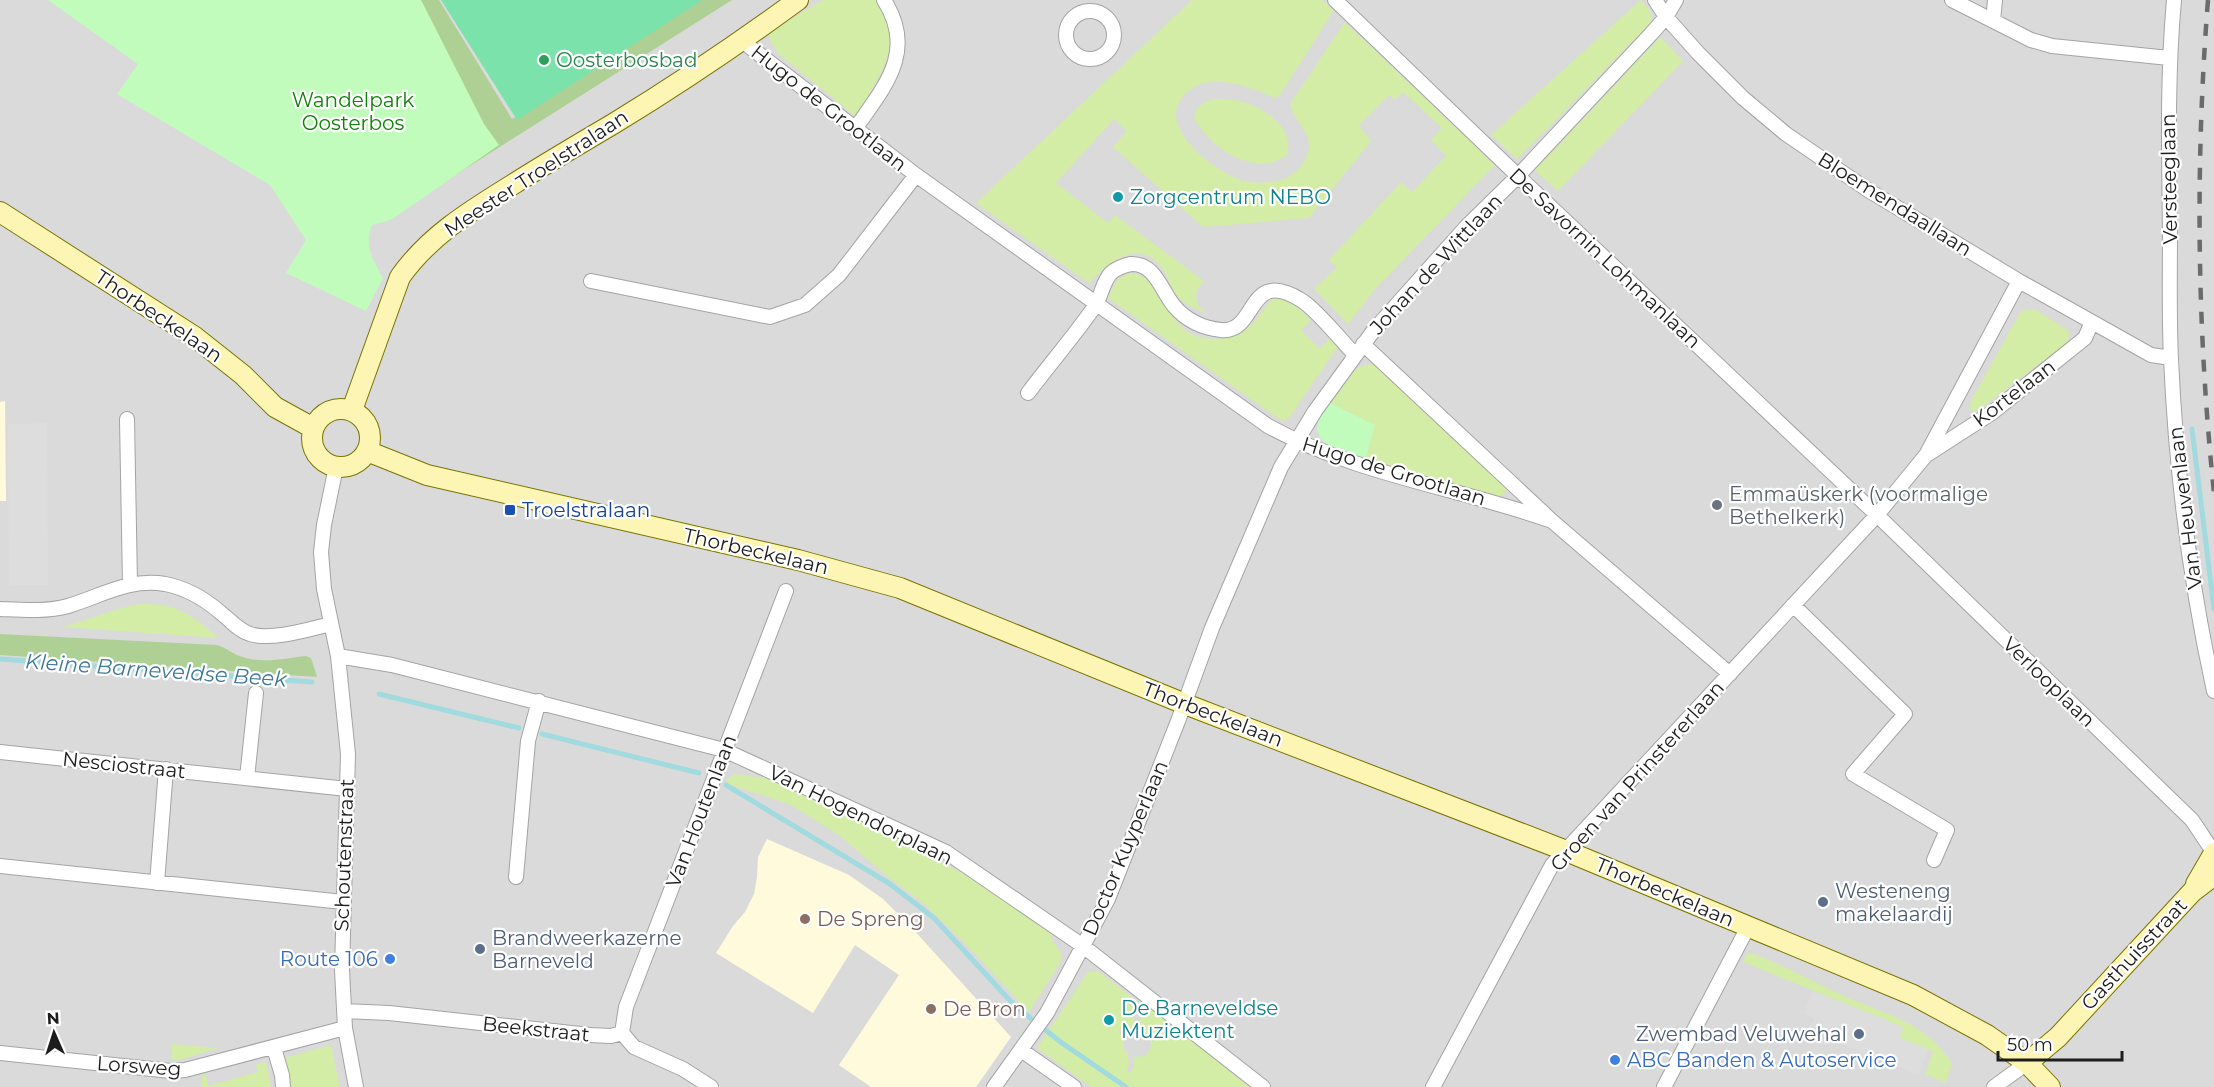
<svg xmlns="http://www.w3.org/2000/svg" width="2214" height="1087" viewBox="0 0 2214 1087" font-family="Montserrat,sans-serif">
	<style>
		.residential { fill: #dbdada }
		.education { fill: #fffadc }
		.grass { fill: #d3eca6 }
		.forest { fill: #afd095 }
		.park { fill: #c1fcbd }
		.pitch { fill: #7ce2ac }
		.parking { fill: #ddd }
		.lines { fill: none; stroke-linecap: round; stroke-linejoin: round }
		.stream { stroke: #a1dadf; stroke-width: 5 }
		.street-casing { stroke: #a4a4a4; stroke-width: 16 }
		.secondary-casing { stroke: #797400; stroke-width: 22 }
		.street { stroke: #fff; stroke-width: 14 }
		.secondary { stroke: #fcf5b3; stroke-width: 20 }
		.rail { stroke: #6b6b6b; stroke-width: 4.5; stroke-dasharray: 12 12; stroke-linecap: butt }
		.leisure-dot { fill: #2e9e5b; stroke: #fff; stroke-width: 2 }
		.culture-dot { fill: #0f9aa8; stroke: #fff; stroke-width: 2 }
		.worship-dot { fill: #6b7280; stroke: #fff; stroke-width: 2 }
		.transit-dot { fill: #1a4fb4; stroke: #fff; stroke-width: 2 }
		.service-dot { fill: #5c6f8a; stroke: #fff; stroke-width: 2 }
		.education-dot { fill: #8d6e63; stroke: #fff; stroke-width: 2 }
		.shop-dot { fill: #3f7fe0; stroke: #fff; stroke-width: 2 }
		.labels { text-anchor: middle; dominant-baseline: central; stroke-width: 4.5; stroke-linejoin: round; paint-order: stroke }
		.leisure-label { font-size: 20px; fill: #27864d; stroke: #fff; text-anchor: start }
		.park-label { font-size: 20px; fill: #0e8106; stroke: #fff }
		.street-label { font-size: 20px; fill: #1d1d1d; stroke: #fff }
		.culture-label { font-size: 20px; fill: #0d838f; stroke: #fff; text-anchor: start }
		.worship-label { font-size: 20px; fill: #5b616d; stroke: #fff; text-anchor: start }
		.transit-label { font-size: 20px; fill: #164399; stroke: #fff; text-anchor: start }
		.service-label { font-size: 20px; fill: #4e5e75; stroke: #fff; text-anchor: start }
		.education-label { font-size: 20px; fill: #785e54; stroke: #fff; text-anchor: start }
		.shop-label { font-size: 20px; fill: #366cbe; stroke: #fff; text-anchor: end }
		.water-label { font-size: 21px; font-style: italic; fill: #3d7999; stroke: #fff }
	</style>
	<rect width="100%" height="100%" fill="#efe9e3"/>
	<!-- residential -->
	<path class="residential" d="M0 0H2214V1087H0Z"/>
	<!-- education -->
	<path class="education" d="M5 401 6 501H0V402Z
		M767 839 849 875 883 899 911 927 1011 1037 976 1087H871L839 1065 899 975 855 945 813 1013 716 953 733 926 745 912 754 894 757 877 758 857Z"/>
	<!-- grass -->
	<path class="grass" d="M823 0H878C882 9 889 20 890 30 893 62 871 91 855 116L779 54 769 39 770 32Z
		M1192 0H1323L1334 10 1280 95 1275 98C1250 87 1208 70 1185 94 1180 100 1176 107 1176 115 1177 143 1225 179 1250 182 1263 184 1275 182 1286 178 1298 172 1309 159 1309 146 1308 129 1293 119 1290 104L1345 22 1495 165 1376 288 1348 324 1314 289 1337 267 1329 260 1401 182 1412 192 1446 156 1431 140 1442 128 1403 92 1395 100 1389 95 1359 125 1371 141 1309 218 1203 227 1113 147 1127 131 1114 119 1056 183 1108 223 1115 215 1204 281C1193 293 1193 302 1206 313 1195 309 1182 303 1175 293 1168 283 1166 269 1156 261 1132 241 1105 266 1089 283L976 203Z
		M1641 0 1650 11 1652 22 1517 159 1491 135Z
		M1660 37 1683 61 1558 191 1535 170Z
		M1214 99C1220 99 1227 99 1233 100 1258 103 1296 125 1287 155 1282 158 1276 162 1270 163 1241 168 1206 143 1194 117 1196 106 1204 102 1214 99Z
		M1133 273C1170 280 1162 340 1216 339 1234 339 1248 330 1259 316 1266 307 1268 301 1278 297L1292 302 1311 320 1301 330 1320 349 1330 338 1339 345 1289 418 1282 421 1108 298C1114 285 1117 275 1133 273Z
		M2034 309 2069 331 2068 342 1977 411 1969 410 1971 401 2021 311Z
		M1372 364 1379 367 1507 484 1504 495 1495 497 1366 458 1375 425 1330 403C1341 387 1350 365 1372 364Z
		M141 604C177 603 192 615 219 638L62 627C89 620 114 608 141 604Z
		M734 774 765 778 848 813 979 882 1053 933 1050 937 1062 954 1060 963 1029 1012 962 940 923 903 888 877 839 835 789 804 731 785 726 781Z
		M1751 953C1782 964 1810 980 1840 994 1884 1015 1922 1019 1952 1063L1946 1083 1925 1074 1933 1052 1899 1038 1903 1027 1743 962 1747 954Z
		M1088 972H1099L1142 1005 1134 1014 1135 1029 1129 1031 1123 1027 1118 1032 1124 1037V1050L1128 1053 1129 1066 1126 1070 1130 1073 1134 1067V1057L1145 1056 1151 1048 1150 1035 1141 1029 1140 1016 1149 1005 1253 1087H1091L1037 1048Z
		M172 1044 218 1048 180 1060 171 1059Z
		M331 1045 340 1087H291L284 1058Z
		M266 1062 271 1087H201L202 1075 206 1074 208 1086 258 1072 256 1064Z"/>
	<!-- forest -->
	<path class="forest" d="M410 0H439L512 119 691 0H732L411 203 391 220 374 224Z
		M0 634 217 645C227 648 234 655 243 657 263 664 286 658 306 656L311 658 317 677 0 655Z"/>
	<!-- park -->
	<path class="park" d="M48 0H421L484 124 499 145 391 220 372 225C364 248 372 257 383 278L366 311 286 273 306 240 270 185 117 94 138 64Z
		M1330 403 1375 425 1366 458C1349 453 1309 447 1319 420 1321 414 1327 408 1330 403Z"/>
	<!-- pitch -->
	<path class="pitch" d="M441 0H702L517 120Z"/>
	<!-- parking -->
	<path class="parking" d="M47 423 48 585H9L8 424Z
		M1813 991 1903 1027 1900 1038 1928 1049 1919 1075 1809 1031 1814 1018 1803 1014Z"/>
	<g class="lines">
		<!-- stream -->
		<path class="stream" d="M2192 429 2214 609
			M0 659 312 682
			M379 694 519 728
			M542 734 699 773
			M726 785 890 884 934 918 1015 1006 1062 1043 1126 1087"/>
		<defs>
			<path id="street" d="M1335 0 1518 176 1877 515 2192 820 2214 853
				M1655 0 1666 17 1698 53 1743 98 1786 134 1868 190 2019 281 2151 355 2171 358
				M1952 0 2031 40 2052 46 2169 58
				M2174 0C2167 77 2169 154 2170 231 2170 274 2169 316 2171 359 2176 471 2190 582 2214 691
				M1066 35a24 24 0 1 1 48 0a24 24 0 1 1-48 0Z
				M1993 21 1995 0
				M742 41 916 175 1268 426C1355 474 1459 488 1552 521
				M855 129C884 87 917 52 884 0
				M591 281 770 317 805 305 839 275 916 175
				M1363 344 1552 521 1730 674
				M1028 393C1050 364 1074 336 1095 306 1101 297 1103 281 1111 273 1115 269 1125 265 1131 264 1155 263 1161 290 1174 306 1186 320 1202 328 1221 330 1258 334 1246 266 1301 300 1316 309 1341 340 1355 355
				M127 419 130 584
				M1928 454 1993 412 2085 338 2092 322
				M336 467 324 525 321 552 324 589 338 656 348 754 342 970 345 1028 356 1087
				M1793 605 1905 714 1853 774 1947 830 1934 860
				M0 609C22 610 46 612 68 606 101 596 129 578 165 584 186 588 205 599 221 613 230 620 239 631 250 634 271 641 310 629 331 624
				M338 656 392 665 724 750 946 852 1083 946 1263 1087
				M0 752 347 789
				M247 778 256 693
				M0 866 343 902
				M516 877 528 741 539 701
				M157 883 166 769
				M344 1011 389 1013 590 1035 611 1036 622 1033
				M622 1033 626 1007 786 591
				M622 1033 634 1047 683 1069 711 1087
				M274 1048 282 1075 283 1087
				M1021 1050 1074 1087
				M0 1053 171 1071 185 1070 345 1028
				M994 1087 1047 1013 1108 899 1178 721 1212 628 1281 467 1315 411 1374 330 1467 226 1518 176 1651 34 1666 17 1676 0
				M1433 1087 1552 865 1877 515 1926 455 2019 281
				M1664 1087 1748 927
				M1994 1087 2027 1063"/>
			<path id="secondary" d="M0 212 195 337 243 375 275 407 313 428
				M312 438a29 29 0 1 1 58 0a29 29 0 1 1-58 0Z
				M352 410 400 277C429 236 470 211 512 185 545 164 579 144 613 124 677 85 738 44 798 0
				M367 451 427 475 798 560 900 588 1185 704 1564 850 1913 995 1987 1035 2027 1063 2050 1087
				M2196 884 2214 853
				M2027 1063 2058 1037 2192 892 2214 875"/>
		</defs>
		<!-- street casing -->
		<use href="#street" class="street-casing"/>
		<!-- secondary casing -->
		<use href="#secondary" class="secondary-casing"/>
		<!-- street -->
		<use href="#street" class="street"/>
		<!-- secondary -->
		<use href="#secondary" class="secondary"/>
		<!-- rail -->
		<path class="rail" d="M2208 0C2195 165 2197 329 2214 493"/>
	</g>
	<!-- markers -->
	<circle class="leisure-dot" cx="544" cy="60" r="6"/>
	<g class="culture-dot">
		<circle cx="1118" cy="197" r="6"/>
		<circle cx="1109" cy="1020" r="6"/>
	</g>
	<circle class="worship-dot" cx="1717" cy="505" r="6"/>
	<rect class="transit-dot" x="504" y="504" width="12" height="12" rx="3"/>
	<g class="service-dot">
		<circle cx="1823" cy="902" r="6"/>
		<circle cx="480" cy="949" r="6"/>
		<circle cx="1859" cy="1034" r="6"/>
	</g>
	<g class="education-dot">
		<circle cx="805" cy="919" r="6"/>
		<circle cx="931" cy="1009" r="6"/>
	</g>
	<g class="shop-dot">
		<circle cx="390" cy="959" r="6"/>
		<circle cx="1615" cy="1060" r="6"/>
	</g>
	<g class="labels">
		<!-- leisure labels -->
		<g class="leisure-label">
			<text x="556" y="60">Oosterbosbad</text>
		</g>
		<!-- park labels -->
		<g class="park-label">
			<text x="353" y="100">Wandelpark<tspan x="353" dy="23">Oosterbos</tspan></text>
		</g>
		<!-- street labels -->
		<g class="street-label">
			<text transform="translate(829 108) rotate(38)">Hugo de Grootlaan</text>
			<text transform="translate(536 173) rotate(-33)">Meester Troelstralaan</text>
			<text transform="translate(2169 179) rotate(-91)">Versteeglaan</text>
			<text transform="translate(1895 204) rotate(32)">Bloemendaallaan</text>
			<text transform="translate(1605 258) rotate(43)">De Savornin Lohmanlaan</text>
			<text transform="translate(1436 264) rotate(-47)">Johan de Wittlaan</text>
			<text transform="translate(159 316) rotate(34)">Thorbeckelaan</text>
			<text transform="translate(2014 393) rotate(-37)">Kortelaan</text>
			<text transform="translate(1394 471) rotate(17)">Hugo de Grootlaan</text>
			<text transform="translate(2185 508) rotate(-97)">Van Heuvenlaan</text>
			<text transform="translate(756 551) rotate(13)">Thorbeckelaan</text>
			<text transform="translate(2049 682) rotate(44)">Verlooplaan</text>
			<text transform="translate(1213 714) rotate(21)">Thorbeckelaan</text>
			<text transform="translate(124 765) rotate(6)">Nesciostraat</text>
			<text transform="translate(1637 776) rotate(-48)">Groen van Prinstererlaan</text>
			<text transform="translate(701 811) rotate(-69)">Van Houtenlaan</text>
			<text transform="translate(861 815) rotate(26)">Van Hogendorplaan</text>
			<text transform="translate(1125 848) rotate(-67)">Doctor Kuyperlaan</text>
			<text transform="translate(344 855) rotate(-88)">Schoutenstraat</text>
			<text transform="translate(1665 892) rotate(23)">Thorbeckelaan</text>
			<text transform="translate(2134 954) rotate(-47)">Gasthuisstraat</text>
			<text transform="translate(536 1029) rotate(6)">Beekstraat</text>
			<text transform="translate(139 1066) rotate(4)">Lorsweg</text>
		</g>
		<!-- culture labels -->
		<g class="culture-label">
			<text x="1130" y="197">Zorgcentrum NEBO</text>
			<text x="1121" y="1008">De Barneveldse<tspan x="1121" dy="23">Muziektent</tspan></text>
		</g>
		<!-- worship labels -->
		<g class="worship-label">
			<text x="1729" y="494">Emmaüskerk (voormalige<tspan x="1729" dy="23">Bethelkerk)</tspan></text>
		</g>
		<!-- transit labels -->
		<g class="transit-label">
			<text x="522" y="510">Troelstralaan</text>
		</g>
		<!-- service labels -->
		<g class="service-label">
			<text x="1835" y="891">Westeneng<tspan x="1835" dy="23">makelaardij</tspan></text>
			<text x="492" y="938">Brandweerkazerne<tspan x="492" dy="23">Barneveld</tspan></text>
			<text x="1847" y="1034" text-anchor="end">Zwembad Veluwehal</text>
		</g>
		<!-- education labels -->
		<g class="education-label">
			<text x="817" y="919">De Spreng</text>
			<text x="943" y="1009">De Bron</text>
		</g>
		<!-- shop labels -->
		<g class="shop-label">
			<text x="378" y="959">Route 106</text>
			<text x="1627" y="1060" text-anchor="start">ABC Banden &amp; Autoservice</text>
		</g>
		<!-- water labels -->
		<g class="water-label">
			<text transform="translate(156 670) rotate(4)">Kleine Barneveldse Beek</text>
		</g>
	</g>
	<!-- north arrow -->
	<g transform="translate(54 1033) rotate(357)" stroke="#ffffff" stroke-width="4.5" paint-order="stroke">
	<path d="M0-4.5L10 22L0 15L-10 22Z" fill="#1d1d1d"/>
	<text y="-9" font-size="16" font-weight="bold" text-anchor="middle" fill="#1d1d1d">N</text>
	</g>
	<!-- scale -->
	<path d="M1998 1051v9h124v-9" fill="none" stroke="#1d1d1d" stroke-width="3"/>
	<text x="2007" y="1051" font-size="18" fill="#1d1d1d" stroke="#ffffff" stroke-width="4.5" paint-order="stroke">50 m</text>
</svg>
